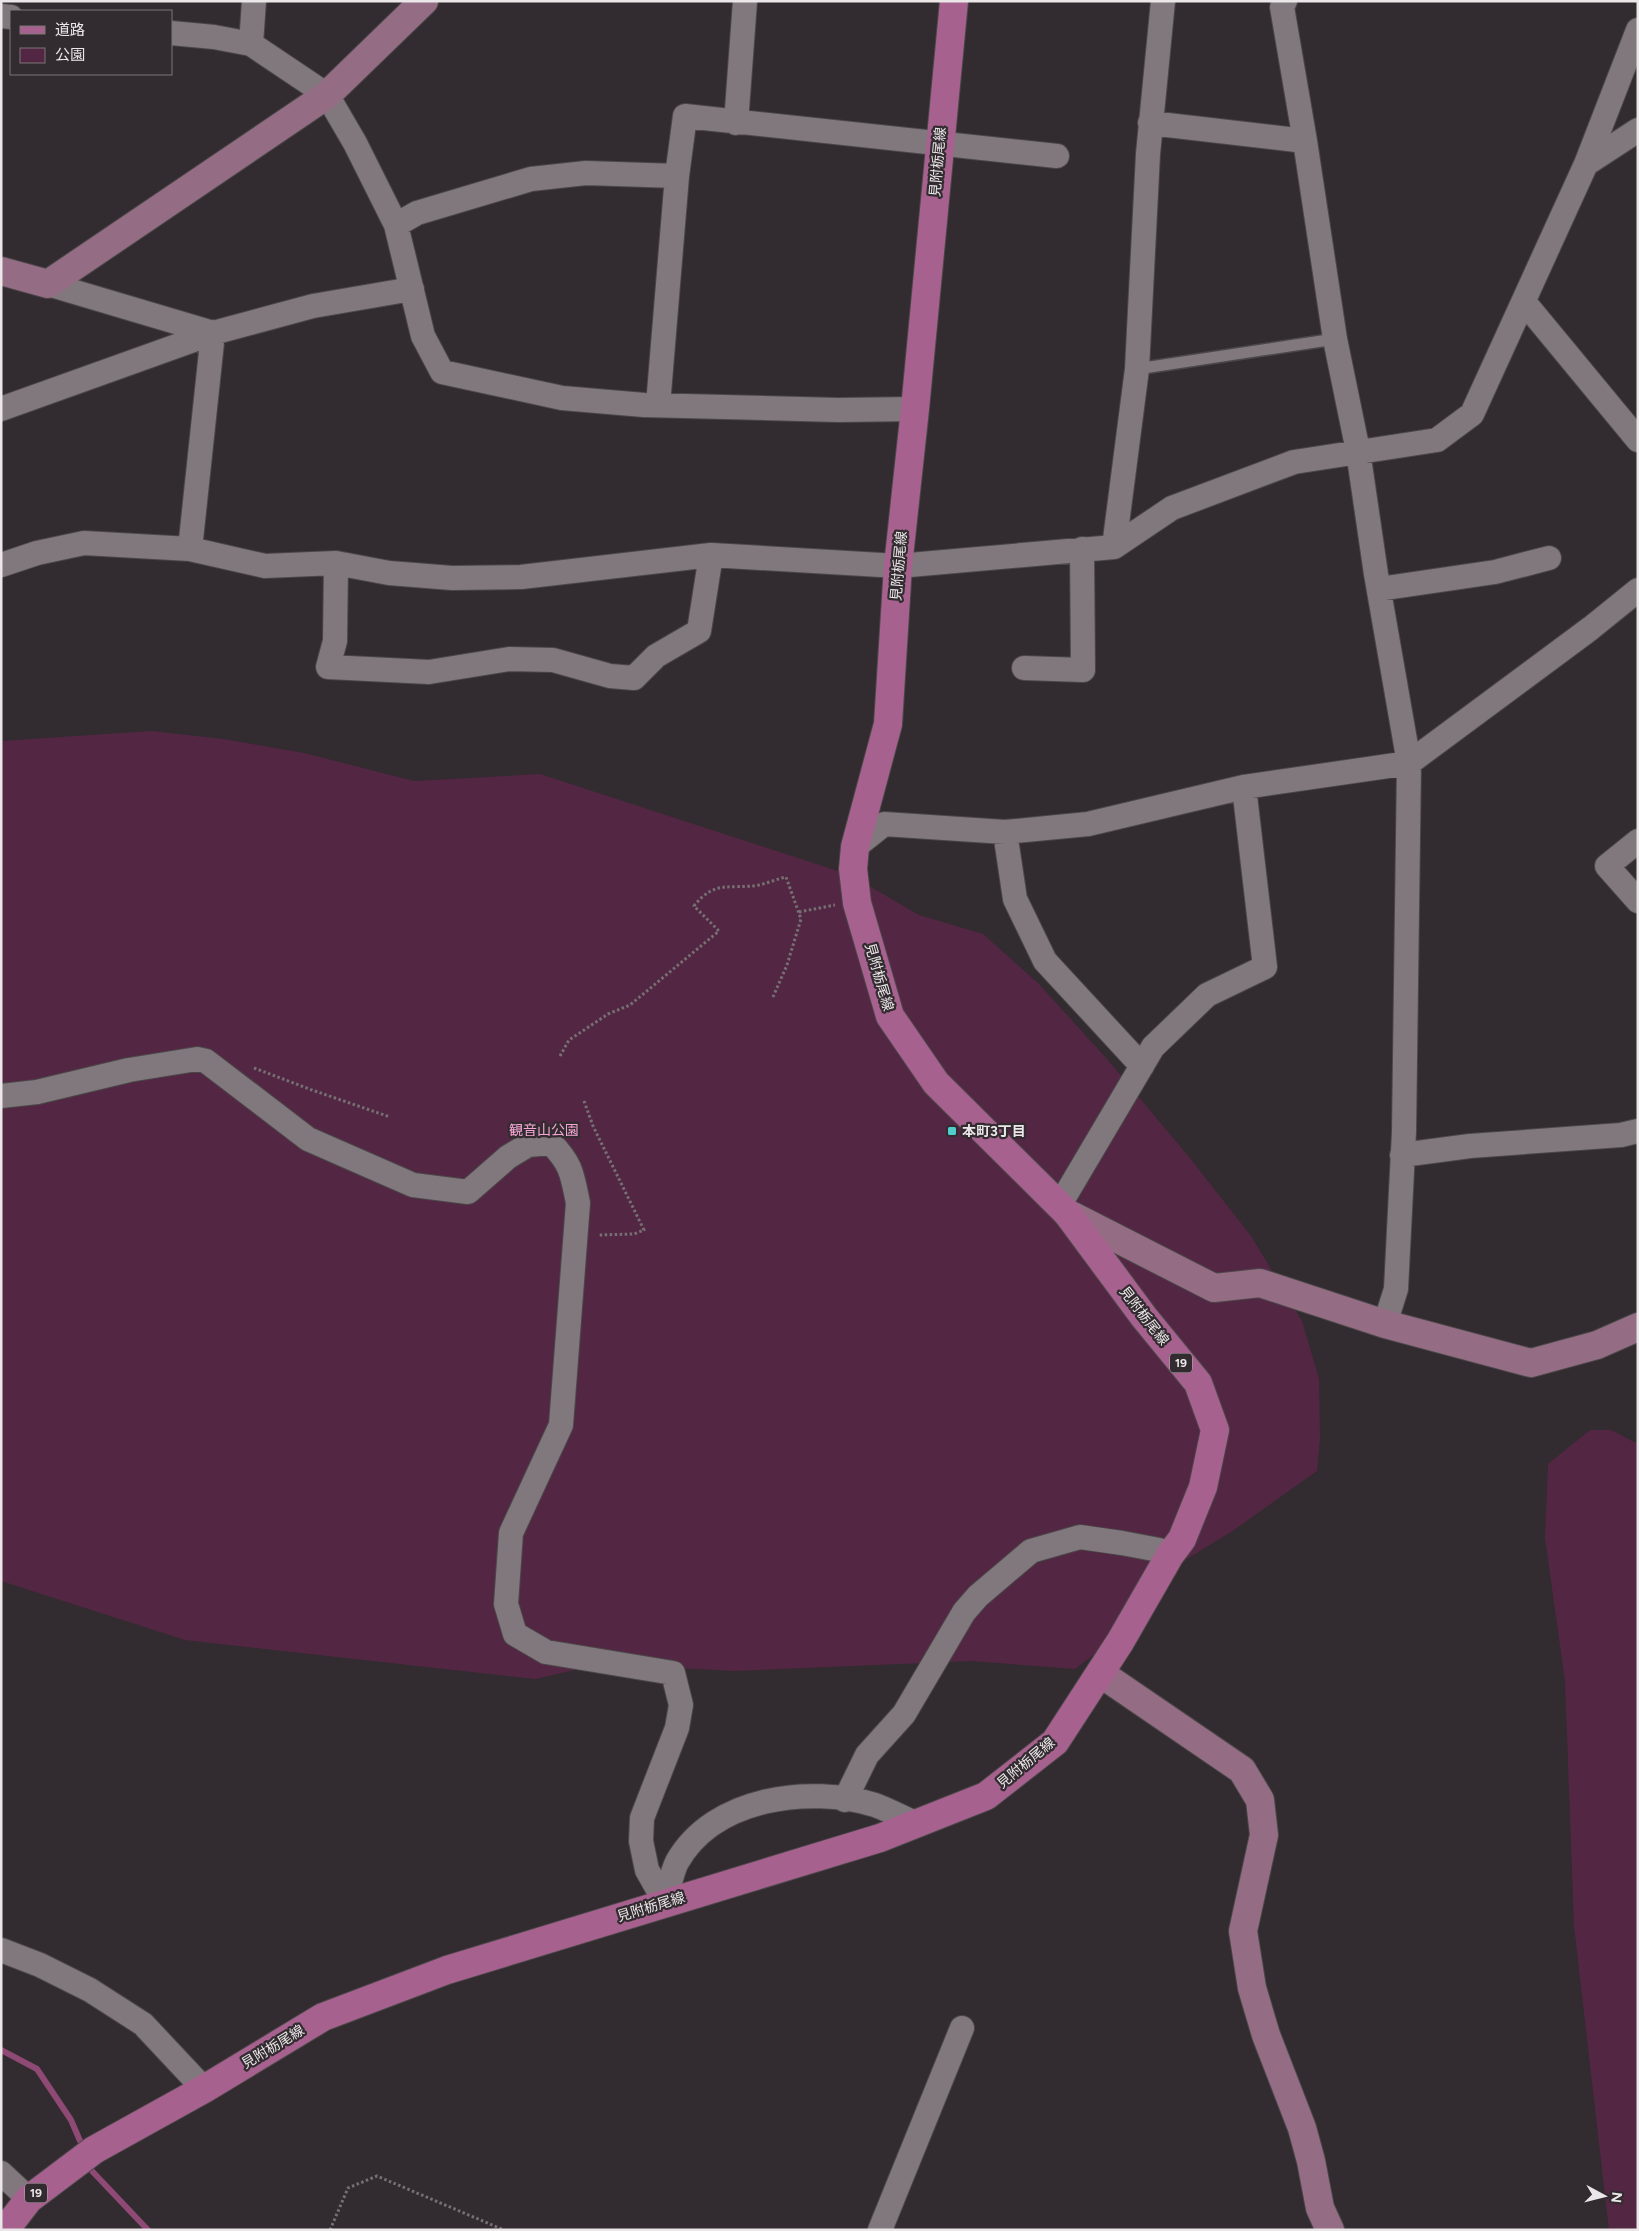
<svg xmlns="http://www.w3.org/2000/svg" width="1639" height="2231" viewBox="0 0 1639 2231" font-family="Figtree,'Noto Sans JP',sans-serif">
	<style>
		.green { fill: #532743 }
		.lines { fill: none; stroke-linecap: round; stroke-linejoin: round }
		.stream { stroke: #8e4974; stroke-width: 6 }
		.lane-casing { stroke: #4b4749; stroke-width: 14 }
		.street-casing { stroke: #4b4749; stroke-width: 26 }
		.secondary-casing { stroke: #4b4749; stroke-width: 30 }
		.primary-casing { stroke: #4b4749; stroke-width: 30 }
		.path { stroke: #767073; stroke-width: 3; stroke-dasharray: 2.5 2.5; stroke-linecap: butt }
		.lane { stroke: #80787c; stroke-width: 11 }
		.street { stroke: #80787c; stroke-width: 24 }
		.secondary { stroke: #946d85; stroke-width: 28 }
		.primary { stroke: #a7618e; stroke-width: 28 }
		.poi-dot { fill: #53cdcb; stroke: #322b2f; stroke-width: 2 }
		.labels { text-anchor: middle; dominant-baseline: central; stroke-width: 4.5; stroke-linejoin: round; paint-order: stroke }
		.shield { fill: #322b2f; stroke: #b4afb1; stroke-width: 1 }
		.shield-label { font-size: 12px; font-weight: bold; fill: #ebe7e9 }
		.street-label { font-size: 14px; fill: #ebe7e9; stroke: #322b2f }
		.park-label { font-size: 14px; fill: #f7a7d7; stroke: #322b2f }
		.poi-label { font-size: 14px; font-weight: bold; fill: #ebe7e9; stroke: #322b2f; text-anchor: start }
	</style>
	<rect width="100%" height="100%" fill="#322b2f"/>
	<!-- green -->
	<path class="green" d="M151 731 223 739 304 753 414 781 540 774 850 875 919 915 983 934 1038 983 1107 1059 1189 1157 1251 1236 1302 1321 1319 1379 1320 1438 1317 1471 1231 1532 1185 1560 1145 1603 1121 1634 1075 1669 971 1661 735 1671 602 1664 535 1679 185 1640 1 1581V741Z
		M1590 1430H1611L1638 1444V2230H1609L1574 1926 1565 1681 1545 1538 1548 1464Z"/>
	<g class="lines">
		<!-- stream -->
		<path class="stream" d="M1 2050 37 2069 71 2120 84 2150
			M88 2161 92 2171 148 2230"/>
		<defs>
			<path id="lane" d="M1137 369 1335 339"/>
			<path id="street" d="M1285 1 1282 7 1305 141 1335 339 1358 451 1376 574 1409 763 1404 1132 1396 1289 1385 1324
				M1 16 11 17
				M171 33 214 37 251 44 327 95 355 143 396 225 423 336 442 372 562 398 644 405 838 410 915 409
				M251 44 254 1
				M736 123 745 1
				M1150 123 1305 141
				M1586 164 1638 130
				M396 225 417 213 531 179 586 173 677 176
				M48 284 213 333 313 306 412 289
				M1524 302 1638 440
				M658 405 677 176 685 116 1057 156
				M1 409 213 333 190 549
				M1114 547 1137 369 1148 154 1163 1
				M336 563 335 641 328 667 429 672 509 659 553 660 610 676 634 678 656 656 699 631 711 555
				M1 565 37 553 84 543 190 549 265 566 336 563 389 573 452 578 521 577 711 555 898 566 1114 547 1172 508 1294 462 1437 440 1472 414 1586 164 1638 30
				M1379 589 1495 572 1549 558
				M1024 668 1083 670 1082 549
				M1005 832 1015 899 1045 961 1142 1066
				M1638 841 1607 866 1638 901
				M855 847 884 824 1005 832 1088 824 1244 787 1409 763 1591 628 1638 590
				M1 1096 37 1092 129 1070 197 1059 206 1061 308 1139 413 1185 468 1192 508 1157 528 1145 551 1143C572 1165 572 1174 578 1203L561 1425 511 1533 506 1604 515 1634 546 1652 673 1673 681 1705 677 1728 642 1818 641 1841 647 1870 665 1902
				M1402 1155 1470 1146 1621 1135 1638 1131
				M1059 1206 1153 1047 1207 995 1265 967 1244 787
				M845 1800 867 1755 904 1714 964 1612 978 1596 1031 1551 1080 1537 1122 1543 1159 1550 1170 1555
				M665 1902C669 1890 671 1874 677 1862 714 1797 809 1785 875 1805 889 1810 903 1818 917 1824
				M1 1950 40 1965 90 1990 143 2024 204 2089
				M1 2173 29 2199
				M880 2230 962 2028"/>
			<path id="secondary" d="M1 271 48 284 327 95 424 1
				M1067 1213 1214 1288 1260 1283 1385 1324 1531 1363 1597 1345 1638 1327
				M1100 1673 1242 1770 1260 1800 1264 1835 1243 1931 1252 1988 1266 2035 1302 2128 1311 2161 1320 2208 1330 2230"/>
			<path id="primary" d="M5 2230 29 2199 94 2150 204 2089 323 2017 447 1970 880 1838 986 1796 1055 1742 1120 1642 1170 1555 1182 1539 1203 1487 1215 1430 1198 1383 1144 1317 1067 1213 936 1083 890 1016 857 903 853 869 855 847 888 724 898 566 915 409 954 1"/>
		</defs>
		<!-- lane casing -->
		<use href="#lane" class="lane-casing"/>
		<!-- street casing -->
		<use href="#street" class="street-casing"/>
		<!-- secondary casing -->
		<use href="#secondary" class="secondary-casing"/>
		<!-- primary casing -->
		<use href="#primary" class="primary-casing"/>
		<!-- path -->
		<path class="path" d="M799 912 835 905
			M560 1056 569 1040 608 1014 630 1005 719 931 694 906C715 879 730 890 759 885 768 883 777 879 786 877L801 919 787 965 773 997
			M254 1068 312 1090 390 1117
			M584 1101 593 1126 644 1230 634 1234 598 1235
			M330 2230 348 2188 377 2176 504 2230"/>
		<!-- lane -->
		<use href="#lane" class="lane"/>
		<!-- street -->
		<use href="#street" class="street"/>
		<!-- secondary -->
		<use href="#secondary" class="secondary"/>
		<!-- primary -->
		<use href="#primary" class="primary"/>
	</g>
	<!-- markers -->
	<rect class="poi-dot" x="947" y="1126" width="10" height="10" rx="2.5"/>
	<g class="labels">
		<!-- shield labels -->
		<g class="shield">
			<rect x="1170" y="1353.5" width="22" height="19" rx="4"/>
			<rect x="25" y="2183.5" width="22" height="19" rx="4"/>
		</g>
		<g class="shield-label">
			<text x="1181" y="1363">19</text>
			<text x="36" y="2193">19</text>
		</g>
		<!-- street labels -->
		<g class="street-label">
			<text transform="translate(938 162) rotate(-85)">見附栃尾線</text>
			<text transform="translate(899 566) rotate(-85)">見附栃尾線</text>
			<text transform="translate(879 977) rotate(74)">見附栃尾線</text>
			<text transform="translate(1144 1316) rotate(52)">見附栃尾線</text>
			<text transform="translate(1026 1763) rotate(-40)">見附栃尾線</text>
			<text transform="translate(651 1907) rotate(-17)">見附栃尾線</text>
			<text transform="translate(273 2047) rotate(-31)">見附栃尾線</text>
		</g>
		<!-- park labels -->
		<g class="park-label">
			<text x="544" y="1130">観音山公園</text>
		</g>
		<!-- poi labels -->
		<g class="poi-label">
			<text x="962" y="1131">本町3丁目</text>
		</g>
	</g>
	<!-- border -->
	<rect width="1639" height="2231" fill="none" stroke="#ebe7e9" stroke-width="5"/>
	<!-- legend -->
	<rect x="10" y="10" width="162" height="65" fill="#322b2f" stroke="#7c7679"/>
	<rect x="20" y="26" width="25" height="8" fill="#a7618e" stroke="#7c7679"/>
	<text x="55" y="35" font-size="15" fill="#ebe7e9">道路</text>
	<rect x="20" y="48" width="25" height="15" fill="#532743" stroke="#7c7679"/>
	<text x="55" y="60" font-size="15" fill="#ebe7e9">公園</text>
	<!-- north arrow -->
	<g transform="translate(1604 2196) rotate(97)" stroke="#322b2f" stroke-width="4" paint-order="stroke">
	<path d="M0-4L9 19L0 12L-9 19Z" fill="#ebe7e9"/>
	<text y="-8" font-size="14" font-weight="bold" text-anchor="middle" fill="#ebe7e9">N</text>
	</g>
</svg>
